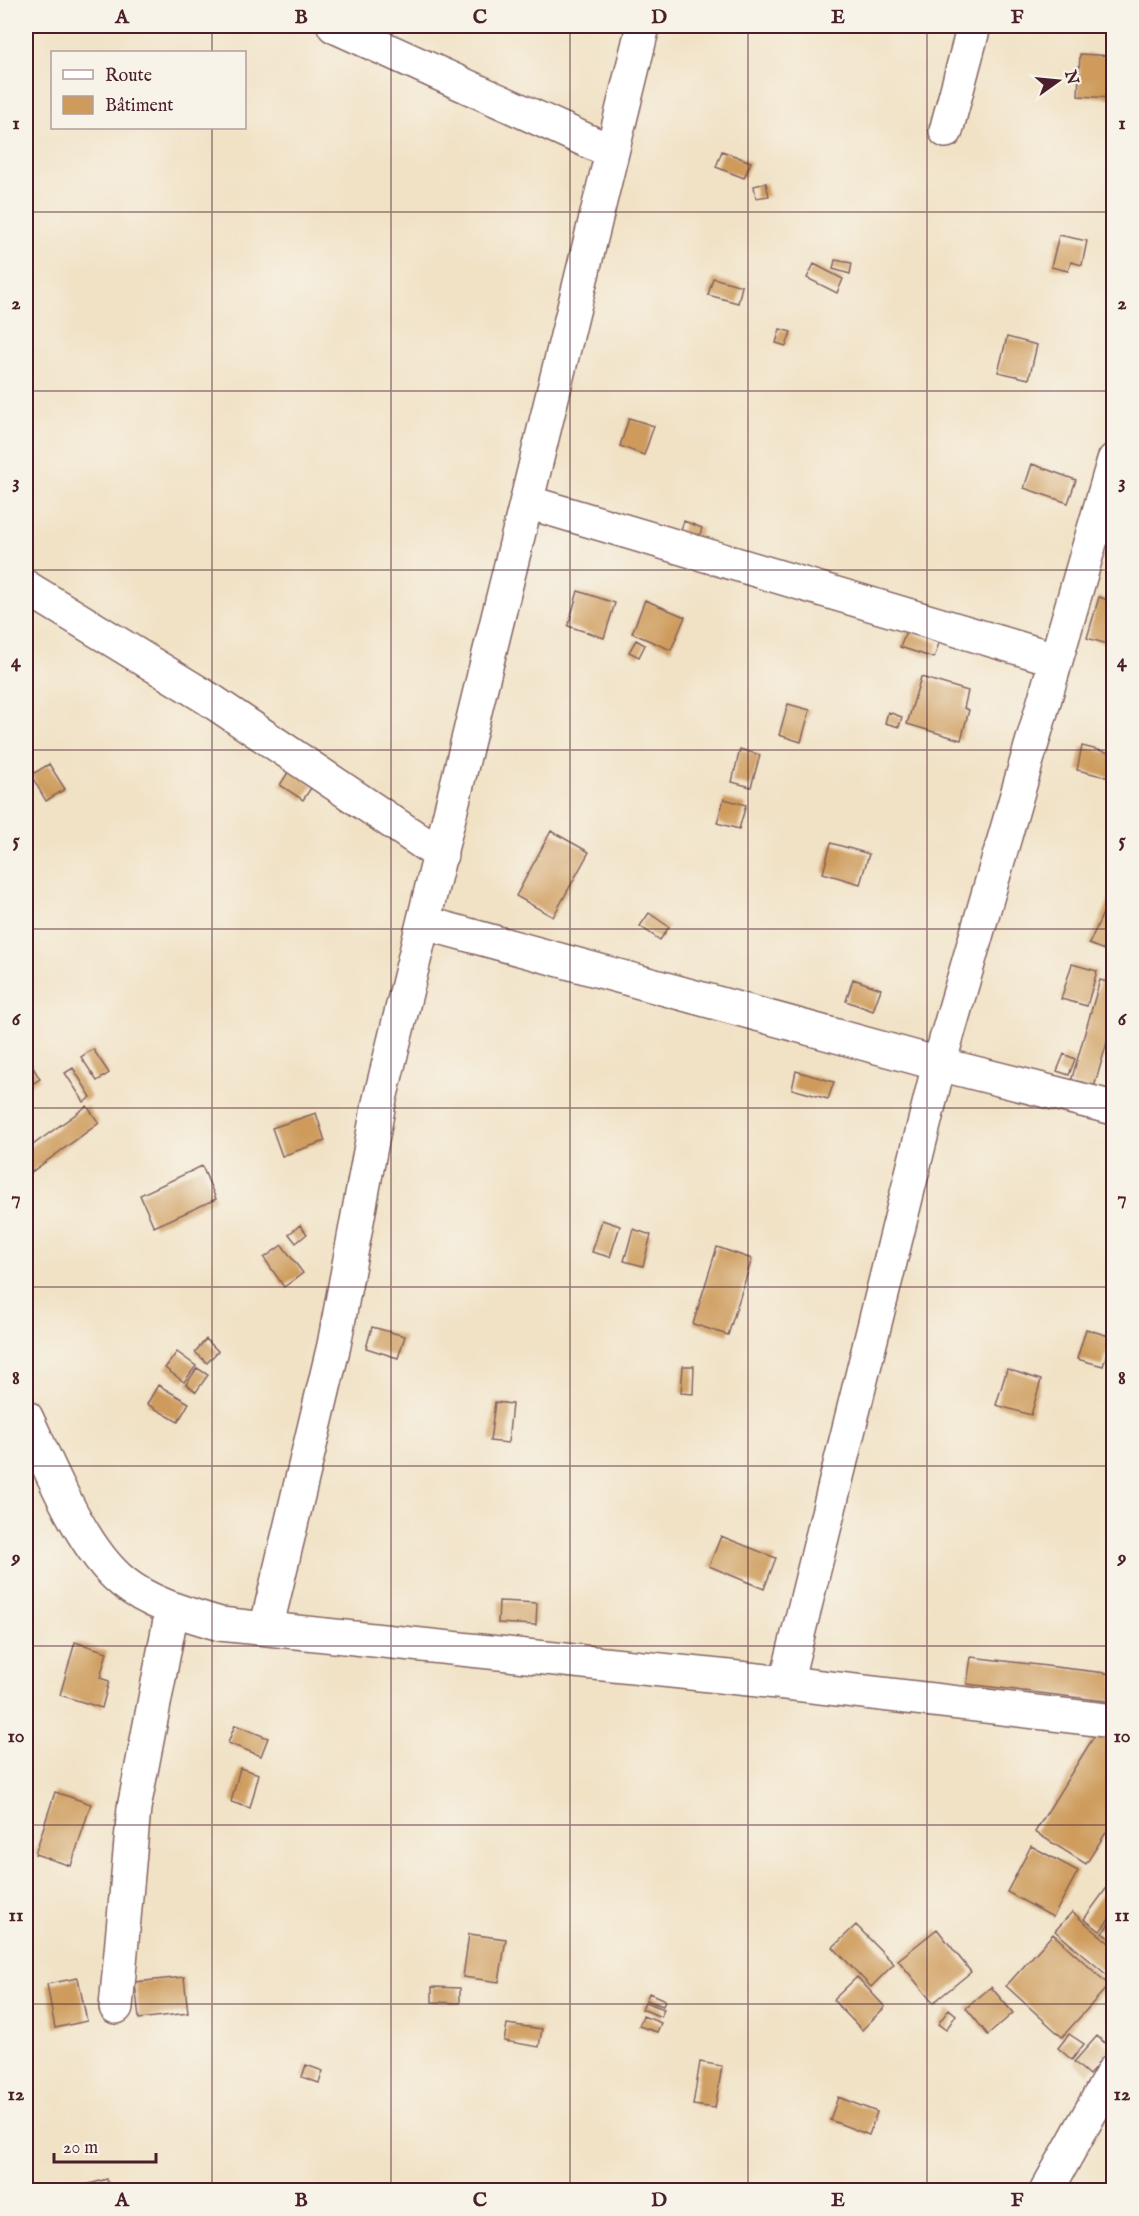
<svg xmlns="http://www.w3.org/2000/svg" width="1139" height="2216" viewBox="0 0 1139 2216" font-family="'IM FELL English',serif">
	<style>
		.building { fill: #ce9b5c }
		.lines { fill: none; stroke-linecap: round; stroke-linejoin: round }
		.minor-casing { stroke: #846361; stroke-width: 36 }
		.minor { stroke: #fff; stroke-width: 33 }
		.grid { fill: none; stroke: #4a1f2b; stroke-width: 1.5; stroke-opacity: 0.55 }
		.neatline { fill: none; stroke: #4a1f2b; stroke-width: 2 }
		.grid-label { font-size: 20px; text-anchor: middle; font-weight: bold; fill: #4a1f2b }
	</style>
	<rect width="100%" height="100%" fill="#f7f3e8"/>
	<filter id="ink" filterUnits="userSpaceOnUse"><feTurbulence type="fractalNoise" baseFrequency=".0167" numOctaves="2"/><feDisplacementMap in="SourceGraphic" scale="12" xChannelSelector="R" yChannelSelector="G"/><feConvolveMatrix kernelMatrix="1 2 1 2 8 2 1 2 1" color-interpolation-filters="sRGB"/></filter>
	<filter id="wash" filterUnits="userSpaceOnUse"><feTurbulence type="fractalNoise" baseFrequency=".008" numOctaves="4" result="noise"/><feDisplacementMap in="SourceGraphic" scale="24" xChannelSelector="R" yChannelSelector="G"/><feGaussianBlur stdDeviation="1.35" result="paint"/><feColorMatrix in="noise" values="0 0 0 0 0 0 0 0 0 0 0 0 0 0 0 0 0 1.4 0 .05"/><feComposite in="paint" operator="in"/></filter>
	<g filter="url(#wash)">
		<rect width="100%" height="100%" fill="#f1e2c6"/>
		<g id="blocks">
			<!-- building -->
			<path class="building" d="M1080 54 1114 56V98L1078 96Z
				M722 151 751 162 744 178 716 167Z
				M766 183 769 196 756 198 754 186Z
				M1059 235 1087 241 1082 265 1071 262 1068 271 1051 267Z
				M835 260 852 263 850 274 833 269Z
				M814 264 843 279 837 293 807 278Z
				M713 278 742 286 738 303 708 295Z
				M780 329 791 332 786 346 776 343Z
				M1007 337 1037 345 1029 379 998 372Z
				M629 418 654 426 644 455 620 446Z
				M1032 464 1076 480 1068 503 1024 488Z
				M684 521 702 528 697 544 678 538Z
				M578 591 615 603 604 638 568 626Z
				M1099 597 1114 602V646L1087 638Z
				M645 600 685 617 671 650 632 633Z
				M906 631 939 643 934 658 900 647Z
				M636 640 645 645 639 657 629 652Z
				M921 677 968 691 964 708 969 710 961 740 907 724Z
				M788 704 810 710 801 742 779 735Z
				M888 712 902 717 899 727 885 723Z
				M1082 746 1114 754V779L1077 770Z
				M740 749 760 755 751 787 732 782Z
				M49 764 65 789 46 801 31 775Z
				M290 769 313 785 303 800 280 785Z
				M724 799 746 805 739 829 717 823Z
				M551 831 589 852 553 917 516 896Z
				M831 843 869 854 860 884 823 873Z
				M1114 889V954L1089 944Z
				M649 913 669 927 660 940 640 926Z
				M1072 964 1097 971 1087 1006 1061 999Z
				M853 979 881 989 873 1011 846 1001Z
				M1100 980 1114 984V1018L1093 1091 1070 1085Z
				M93 1049 109 1073 97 1081 81 1057Z
				M1064 1054 1075 1059 1069 1075 1057 1071Z
				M26 1056 40 1079 26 1088Z
				M73 1068 91 1097 84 1102 65 1073Z
				M796 1071 834 1082 828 1099 792 1089Z
				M87 1106 99 1123 26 1176V1150Z
				M316 1113 325 1141 282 1156 272 1128Z
				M202 1166 216 1199 154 1227 140 1195Z
				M602 1220 620 1226 610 1257 592 1252Z
				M300 1225 307 1234 296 1243 289 1234Z
				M633 1229 651 1235 643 1266 624 1261Z
				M282 1245 303 1273 284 1287 264 1258Z
				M717 1247 752 1259 728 1335 693 1324Z
				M372 1327 405 1336 398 1358 366 1348Z
				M1086 1329 1112 1337 1103 1366 1077 1359Z
				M206 1339 218 1351 207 1363 195 1352Z
				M177 1352 196 1366 184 1382 165 1368Z
				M683 1366H694L693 1394 681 1393Z
				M197 1368 208 1375 196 1392 186 1384Z
				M1007 1369 1041 1380 1031 1415 996 1405Z
				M158 1385 189 1403 178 1422 147 1404Z
				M495 1402 512 1404 508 1443 490 1441Z
				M721 1536 776 1558 764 1589 709 1566Z
				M499 1601 537 1603 536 1625 498 1623Z
				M75 1642 107 1652 100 1678 109 1681 102 1708 60 1695Z
				M971 1657 1114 1674V1702L967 1684Z
				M235 1725 268 1738 261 1756 228 1743Z
				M1101 1725 1114 1733V1820L1086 1864 1035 1832Z
				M240 1768 259 1774 250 1808 231 1802Z
				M55 1792 91 1804 71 1866 35 1854Z
				M1031 1846 1078 1871 1053 1917 1007 1892Z
				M1111 1882 1114 1884V1913L1100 1931 1084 1919Z
				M1072 1912 1114 1947V1981L1055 1931Z
				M1114 1917V1941L1102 1933Z
				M856 1925 894 1964 871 1987 833 1947Z
				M937 1929 971 1972 933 2003 898 1960Z
				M469 1934 506 1939 499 1982 463 1977Z
				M1053 1934 1109 1985 1062 2037 1006 1986Z
				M184 1977 188 2013 139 2019 135 1982Z
				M857 1977 885 2007 862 2030 833 2000Z
				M78 1978 87 2021 55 2028 47 1984Z
				M432 1987 460 1988V2003L432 2002Z
				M991 1987 1013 2013 988 2035 966 2008Z
				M649 1993 665 2000 663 2006 646 2000Z
				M645 2002 664 2009 661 2017 642 2009Z
				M949 2009 956 2015 946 2030 938 2024Z
				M643 2016 661 2023 657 2032 639 2026Z
				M507 2024 542 2029 539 2047 504 2041Z
				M1069 2034 1084 2044 1072 2060 1058 2048Z
				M1097 2036 1112 2050 1089 2075 1074 2062Z
				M700 2062 722 2066 715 2108 693 2105Z
				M306 2065 323 2071 319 2083 302 2077Z
				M838 2097 877 2112 869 2135 830 2120Z
				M107 2179 110 2190H80L79 2187Z"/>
		</g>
	</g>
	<g filter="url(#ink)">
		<use href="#blocks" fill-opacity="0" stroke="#846361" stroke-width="1.5"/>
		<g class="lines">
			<defs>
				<path id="minor" d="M334 26 612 152
					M946 131 974 26
					M527 502 1055 659
					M26 587 209 699 441 855
					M425 923 939 1064 1114 1108
					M26 1417C49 1466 81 1548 123 1582 150 1604 187 1614 220 1624L786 1683 1114 1721
					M266 1629 334 1345 379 1103 643 26
					M786 1683 939 1064 1114 460
					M116 2007 134 1808 172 1610
					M1047 2190 1114 2070"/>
			</defs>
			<!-- minor casing -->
			<use href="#minor" class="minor-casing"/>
			<!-- minor -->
			<use href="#minor" class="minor"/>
		</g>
	</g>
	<!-- grid -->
	<path class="grid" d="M212 26V52M391 26V2190M570 26V2190M748 26V2190M927 26V2190M212 128V2190M26 212H1114M26 391H1114M26 570H1114M26 750H1114M26 929H1114M26 1108H1114M26 1287H1114M26 1466H1114M26 1646H1114M26 1825H1114M26 2004H1114"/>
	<!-- margin -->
	<rect width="1139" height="2216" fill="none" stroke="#f7f3e8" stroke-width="66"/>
	<!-- legend -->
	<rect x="51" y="51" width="195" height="78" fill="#f7f3e8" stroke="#b29e9c" stroke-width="1.5"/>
	<rect x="63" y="70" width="30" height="9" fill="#ffffff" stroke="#b29e9c" stroke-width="1.5"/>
	<text x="105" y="81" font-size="18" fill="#4a1f2b">Route</text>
	<rect x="63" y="96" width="30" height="18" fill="#ce9b5c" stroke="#b29e9c" stroke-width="1.5"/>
	<text x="105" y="111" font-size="18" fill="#4a1f2b">Bâtiment</text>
	<!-- north arrow -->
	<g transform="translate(1058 81) rotate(75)" stroke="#f7f3e8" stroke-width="4.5" paint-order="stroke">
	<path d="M0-4.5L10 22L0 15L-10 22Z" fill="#4a1f2b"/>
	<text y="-9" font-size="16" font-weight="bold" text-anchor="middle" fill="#4a1f2b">N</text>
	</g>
	<!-- scale -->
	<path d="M54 2153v9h102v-9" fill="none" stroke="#4a1f2b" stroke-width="3"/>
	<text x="63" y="2153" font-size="18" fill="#4a1f2b" stroke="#f7f3e8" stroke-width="4.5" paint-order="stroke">20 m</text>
	<rect x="33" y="33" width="1073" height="2150" class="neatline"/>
	<g class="grid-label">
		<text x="122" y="23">A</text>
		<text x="301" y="23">B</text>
		<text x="480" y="23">C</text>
		<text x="659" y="23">D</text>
		<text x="838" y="23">E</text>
		<text x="1017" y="23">F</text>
		<text x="16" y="129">1</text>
		<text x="1122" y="129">1</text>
		<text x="16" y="309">2</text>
		<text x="1122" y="309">2</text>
		<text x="16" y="488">3</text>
		<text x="1122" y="488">3</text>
		<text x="16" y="667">4</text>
		<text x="1122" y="667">4</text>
		<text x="16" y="846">5</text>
		<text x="1122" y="846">5</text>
		<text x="16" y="1025">6</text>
		<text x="1122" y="1025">6</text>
		<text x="16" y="1204">7</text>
		<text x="1122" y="1204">7</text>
		<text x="16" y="1384">8</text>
		<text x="1122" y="1384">8</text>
		<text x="16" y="1563">9</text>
		<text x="1122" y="1563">9</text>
		<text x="16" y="1742">10</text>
		<text x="1122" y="1742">10</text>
		<text x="16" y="1921">11</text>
		<text x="1122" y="1921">11</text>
		<text x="16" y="2100">12</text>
		<text x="1122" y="2100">12</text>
		<text x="122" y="2206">A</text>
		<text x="301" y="2206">B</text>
		<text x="480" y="2206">C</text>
		<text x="659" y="2206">D</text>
		<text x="838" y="2206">E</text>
		<text x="1017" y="2206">F</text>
	</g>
</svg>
